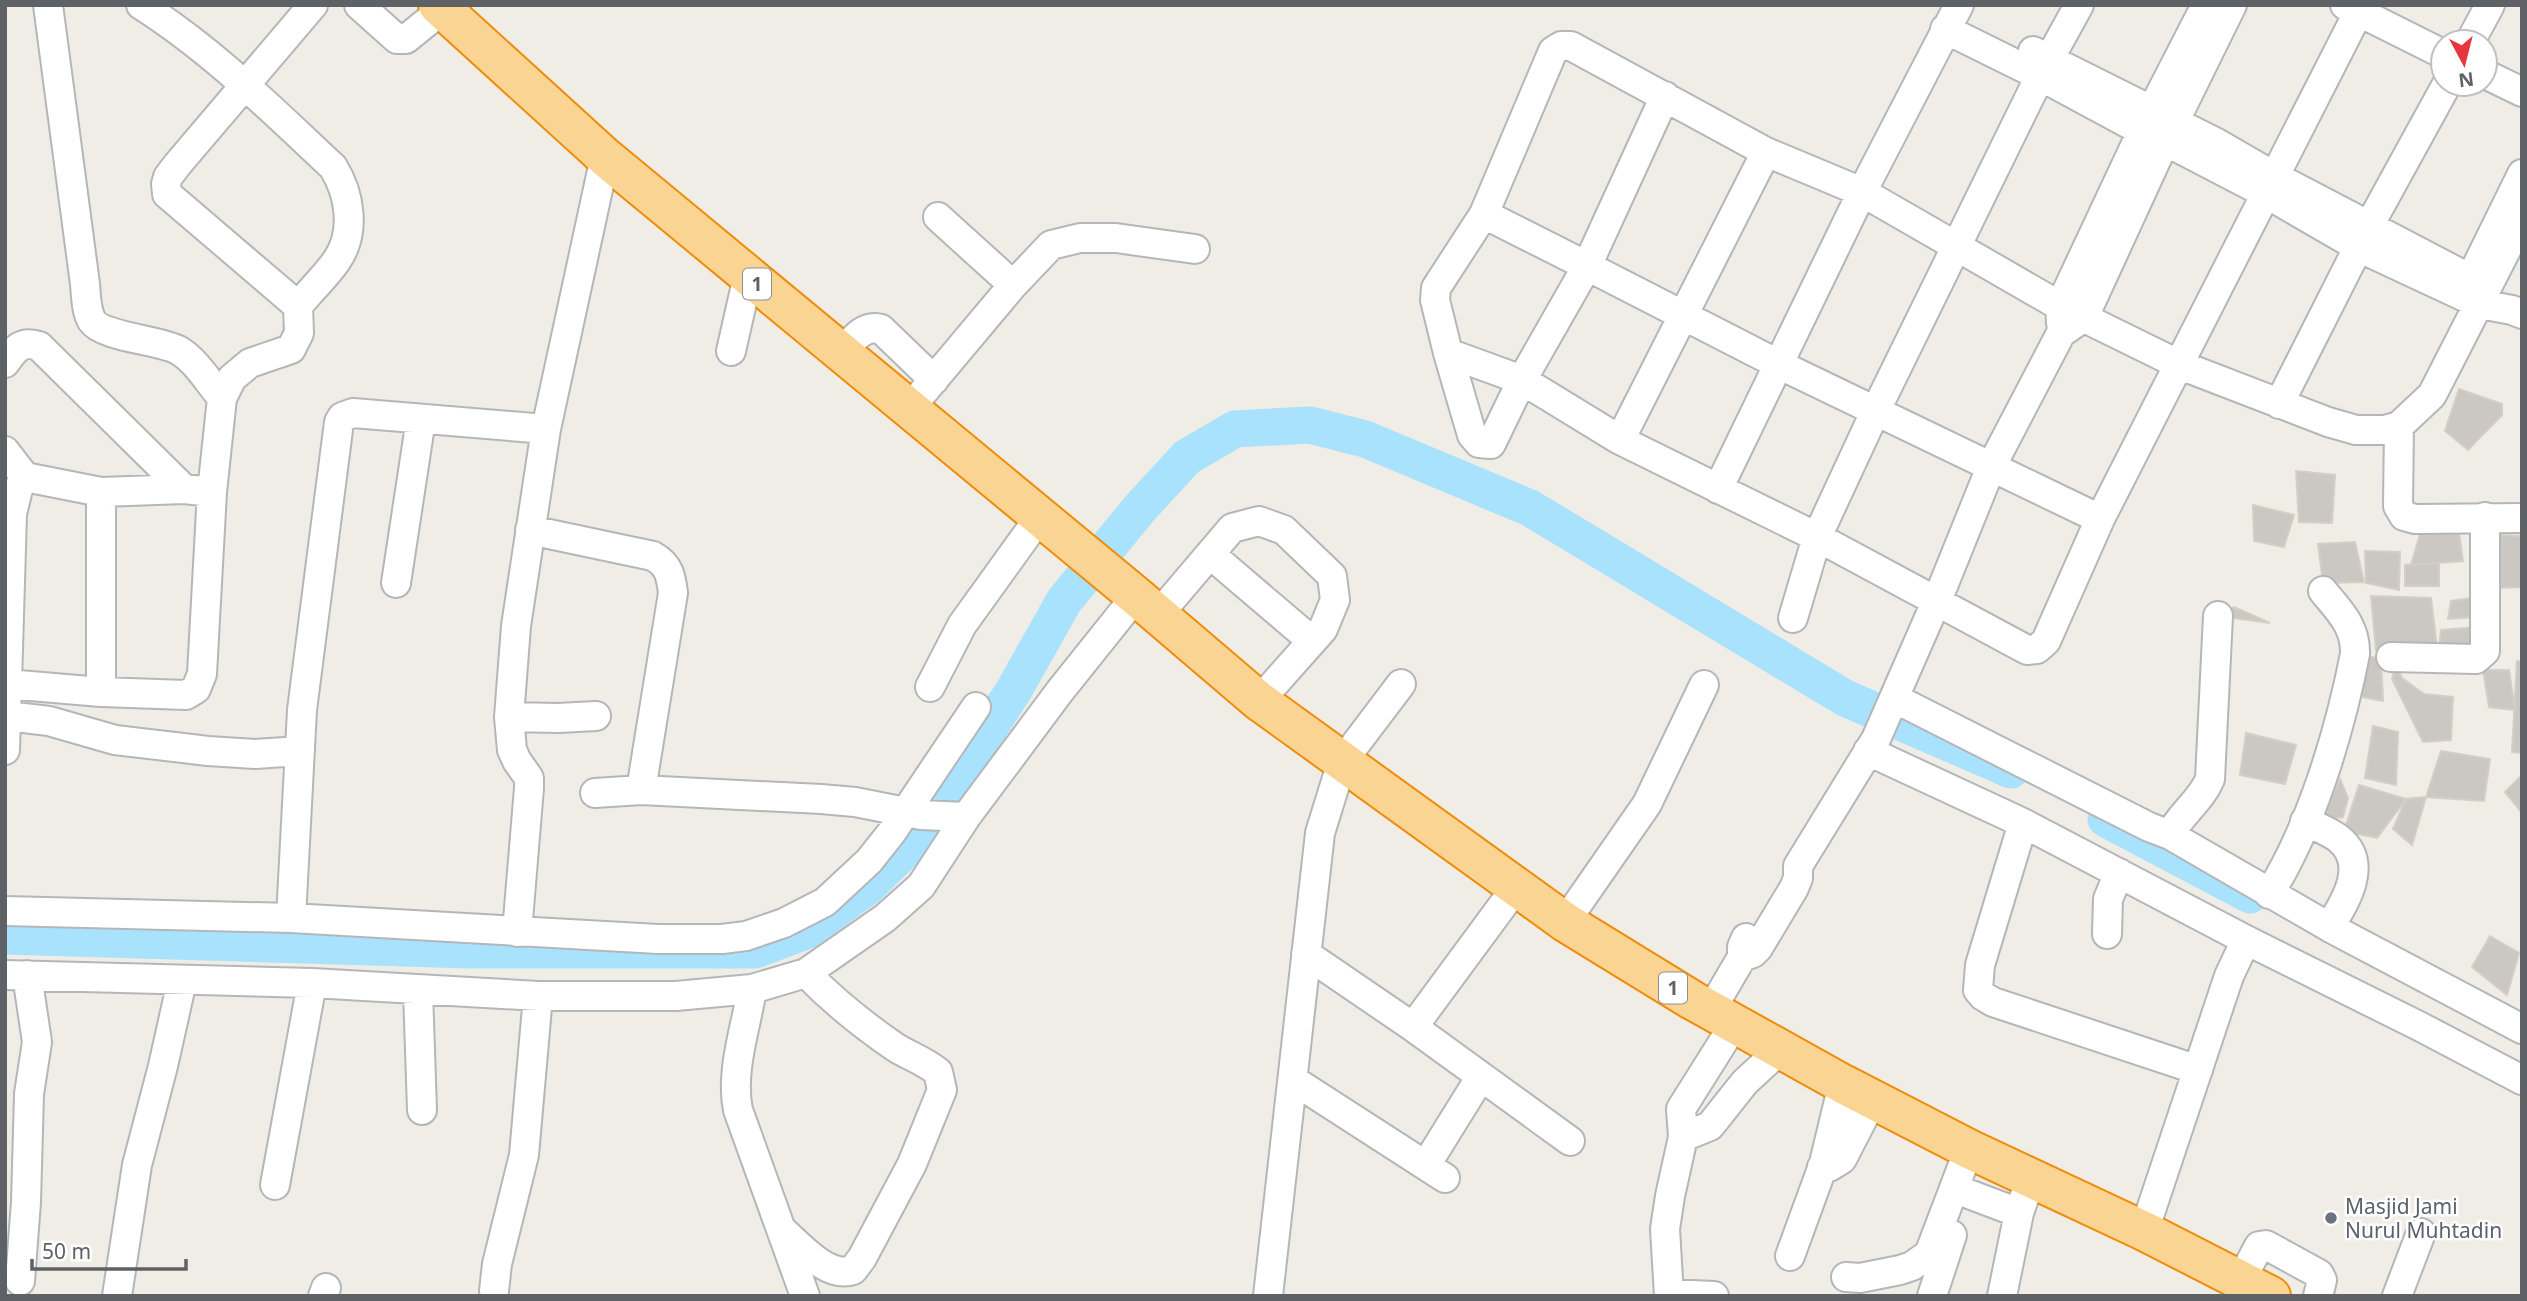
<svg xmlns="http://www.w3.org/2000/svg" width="2527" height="1301" viewBox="0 0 2527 1301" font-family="'Noto Sans',sans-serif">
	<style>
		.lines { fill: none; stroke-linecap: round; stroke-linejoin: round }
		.river { stroke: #a9e2fd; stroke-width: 37 }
		.building { fill: #cbc7c3; stroke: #d4cec5; stroke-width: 2 }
		.minor-casing { stroke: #b3b7ba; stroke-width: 32 }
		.highway-casing { stroke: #ef8c06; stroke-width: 42 }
		.minor { stroke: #fff; stroke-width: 28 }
		.highway { stroke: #fad493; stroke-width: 38 }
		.worship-dot { fill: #6b7280; stroke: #fff; stroke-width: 2.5 }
		.labels { text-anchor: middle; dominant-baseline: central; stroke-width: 5; stroke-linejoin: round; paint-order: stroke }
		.shield { fill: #fff; stroke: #8e9194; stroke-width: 2 }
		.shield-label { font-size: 19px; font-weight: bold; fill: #5e6266 }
		.worship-label { font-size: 21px; fill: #5b616d; stroke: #fff; text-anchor: start }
	</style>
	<rect width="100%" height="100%" fill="#f0ece6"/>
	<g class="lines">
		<!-- river -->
		<path class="river" d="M2106 819 2250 895
			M5 936 471 950H755L806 931 867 887 918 837 1014 690 1064 601 1140 508 1187 457 1235 429 1310 425 1365 439 1530 508 1845 698 2011 770"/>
	</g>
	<!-- building -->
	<path class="building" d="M2459 389 2502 404V415L2468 450 2445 431Z
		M2296 471 2335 475 2332 523 2299 522Z
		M2253 505 2294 515 2284 547 2254 541Z
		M2421 531 2459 532 2463 561 2411 565Z
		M2495 535 2522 536V587L2497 588Z
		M2355 542 2364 582 2323 583 2318 544Z
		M2365 551 2400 552 2399 590 2366 583Z
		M2439 563V586H2405V565Z
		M2371 596 2431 598 2437 648 2376 650Z
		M2473 598 2474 617 2448 619 2451 601Z
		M2234 607 2270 623 2218 616Z
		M2478 627 2472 649 2439 647 2441 630Z
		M2363 655 2381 659 2383 701 2352 695Z
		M2517 661 2522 662V753L2512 752Z
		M2396 666 2402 678 2424 694 2453 697 2451 740 2423 742 2392 679Z
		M2483 670H2509L2515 710 2489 707Z
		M2373 726 2398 732 2396 785 2365 778Z
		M2246 733 2296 745 2285 784 2240 775Z
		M2441 751 2490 759 2484 801 2426 797Z
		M2522 775V813L2505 792Z
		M2340 779 2348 798 2343 817 2322 820Z
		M2359 785 2406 799 2377 838 2344 831Z
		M2426 797 2412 845 2393 829 2406 799Z
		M2490 936 2519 953 2507 995 2472 967Z"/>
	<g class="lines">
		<defs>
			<path id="minor" d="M48 5 85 284C86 295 86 311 92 321 103 337 159 340 178 350 196 360 209 383 222 398
				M359 5 397 39H406L443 9
				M2345 5 2443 54
				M1945 29 2040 76 2142 131 2165 141 2265 193 2360 248 2480 304 2512 310 2522 314
				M2470 42 2490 5
				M2033 51 2217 143 2274 176 2465 276
				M2485 74 2522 92
				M1484 214 1587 266 1665 96
				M938 217 1013 285
				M2463 294 2522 174
				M298 306 167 194 166 184 168 177 177 165 313 5
				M2061 323 2060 306 2151 112 2206 5
				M731 351 748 276
				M841 353C852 341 863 324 881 329L934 380
				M1448 353 1522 380 1620 440 1817 537 2027 650 2037 649 2046 641 2100 519 2362 5
				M5 363C15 349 21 340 39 346L184 489
				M2279 404 2369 226 2447 84
				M909 409 1013 285 1051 245 1080 238H1116L1195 249
				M2399 426 2398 506 2404 516 2415 519 2522 518
				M1620 440 1766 152
				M5 451 25 477
				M1718 489 1862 192 1959 5
				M2100 519 1778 364 1587 266 1522 380 1491 444 1479 443 1472 435 1448 353 1435 300 1436 288 1484 214 1553 51 1561 46H1571L1766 152 1862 192 2060 306 2180 365 2328 422 2356 430H2385L2399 426 2432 395 2522 219
				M530 530 653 556C669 565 671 576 673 593L641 790
				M1210 554 1312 641
				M396 583 421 419
				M1158 615 1232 528 1259 521 1284 530 1332 576 1335 600 1323 629 1259 701
				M1793 618 1817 537 1876 410 2040 76 2079 5
				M2391 657 2476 659 2485 651V517
				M7 684 101 692 186 695 196 689 202 674 212 492 222 398 232 378 250 363 291 349 299 333 298 306C310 291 327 275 337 260 356 232 350 194 333 167 272 110 212 50 141 5
				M930 687 962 625 1039 518
				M101 692V492L184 489 212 492
				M1896 699 2149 827 2170 835 2329 927 2522 1029
				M7 716 49 721 115 740 208 751 255 754 300 751
				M509 717 558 718 596 716
				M5 750 12 514 18 489 25 477 101 492
				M1868 751 2023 823 2246 940 2419 1026 2522 1080
				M595 793 641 790 821 799 855 802 921 815 966 817
				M2305 821C2316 827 2329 831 2339 839 2369 863 2346 902 2329 927
				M2023 823 1980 965 1978 990 1983 996 1993 1002 2198 1070
				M2170 835C2180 814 2201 801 2210 779L2218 616
				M2269 894C2311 828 2340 731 2355 654 2356 626 2339 611 2323 591
				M5 911 291 918 658 939H722L746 936 784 923 825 902 869 861 892 832 976 707
				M291 918 302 710 339 422 342 417 353 413 546 429
				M1565 922 1647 804 1704 685
				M517 932 529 788V778L517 761 512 750 509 717 516 626 546 429 605 157
				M2107 934 2108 899 2119 873
				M1306 954 1413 1027 1570 1141
				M1742 957 1753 953 1758 948 1794 888 1798 878V866L1876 739 1943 586 1991 467 2061 333 2084 317 2165 141 2232 5
				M5 975 312 983 538 996H676L752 989 806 973 885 918 921 886 966 817 1060 691 1136 596
				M752 989C746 1028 730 1071 738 1110L805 1296
				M418 991 422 1110
				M1711 1010 1742 957V947L1746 938
				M1413 1027 1517 886
				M1293 1080 1445 1178
				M1683 1137 1710 1126 1745 1082 1782 1048
				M1426 1165 1480 1078
				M1822 1167H1829L1842 1159 1873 1099
				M275 1185 312 983
				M1966 1193 2019 1213
				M783 1231C800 1246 828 1279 853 1270L862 1258 912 1164 942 1090 938 1072C925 1061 909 1056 895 1047 863 1025 833 1001 806 973
				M2144 1231 2229 976 2246 940
				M1790 1256 1824 1163 1843 1084
				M1846 1277 1860 1278 1900 1270 1912 1266 1929 1254 1969 1149
				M2241 1280 2259 1246 2266 1245 2319 1274 2322 1280 2318 1296
				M20 1281 26 1202 29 1094 37 1042 27 975
				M494 1291 497 1264 524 1155 538 996
				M1669 1294 1714 1296
				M117 1296 137 1165 163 1066 182 981
				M323 1296 326 1288
				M1268 1296 1320 833 1342 762 1401 684
				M1669 1296 1665 1229 1670 1196 1683 1137 1681 1109 1735 1023
				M1932 1296 1952 1235
				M2002 1296 2019 1213 2031 1178
				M2397 1296 2421 1233"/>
			<path id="highway" d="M438 5 605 157 1136 596 1259 701 1565 922 1692 1000 1843 1084 1969 1149 2144 1231 2271 1296"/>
		</defs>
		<!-- minor casing -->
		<use href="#minor" class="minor-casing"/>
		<!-- highway casing -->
		<use href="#highway" class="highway-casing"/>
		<!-- minor -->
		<use href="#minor" class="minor"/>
		<!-- highway -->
		<use href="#highway" class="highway"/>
	</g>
	<!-- markers -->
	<circle class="worship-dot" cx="2331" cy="1218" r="7"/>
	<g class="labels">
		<!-- shield labels -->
		<g class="shield">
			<rect x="743" y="268.5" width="28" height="31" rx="5"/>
			<rect x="1659" y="972.5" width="28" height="31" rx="5"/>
		</g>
		<g class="shield-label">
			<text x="757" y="284">1</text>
			<text x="1673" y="988">1</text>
		</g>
		<!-- worship labels -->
		<g class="worship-label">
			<text x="2345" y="1206">Masjid Jami<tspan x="2345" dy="24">Nurul Muhtadin</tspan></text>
		</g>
	</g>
	<!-- border -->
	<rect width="2527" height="1301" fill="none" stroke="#5e6266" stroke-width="14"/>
	<!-- north arrow -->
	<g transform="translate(2464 63) rotate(173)"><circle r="33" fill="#ffffff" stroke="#bfc0c2" stroke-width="2"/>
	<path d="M0-5L12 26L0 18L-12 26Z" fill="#e5373d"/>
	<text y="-10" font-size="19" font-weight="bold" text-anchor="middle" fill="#5e6266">N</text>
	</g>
	<!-- scale -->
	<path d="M32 1259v10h154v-10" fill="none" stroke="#5e6266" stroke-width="3.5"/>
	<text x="42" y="1259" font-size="21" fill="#5e6266" stroke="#ffffff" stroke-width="5" paint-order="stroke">50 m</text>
</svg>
